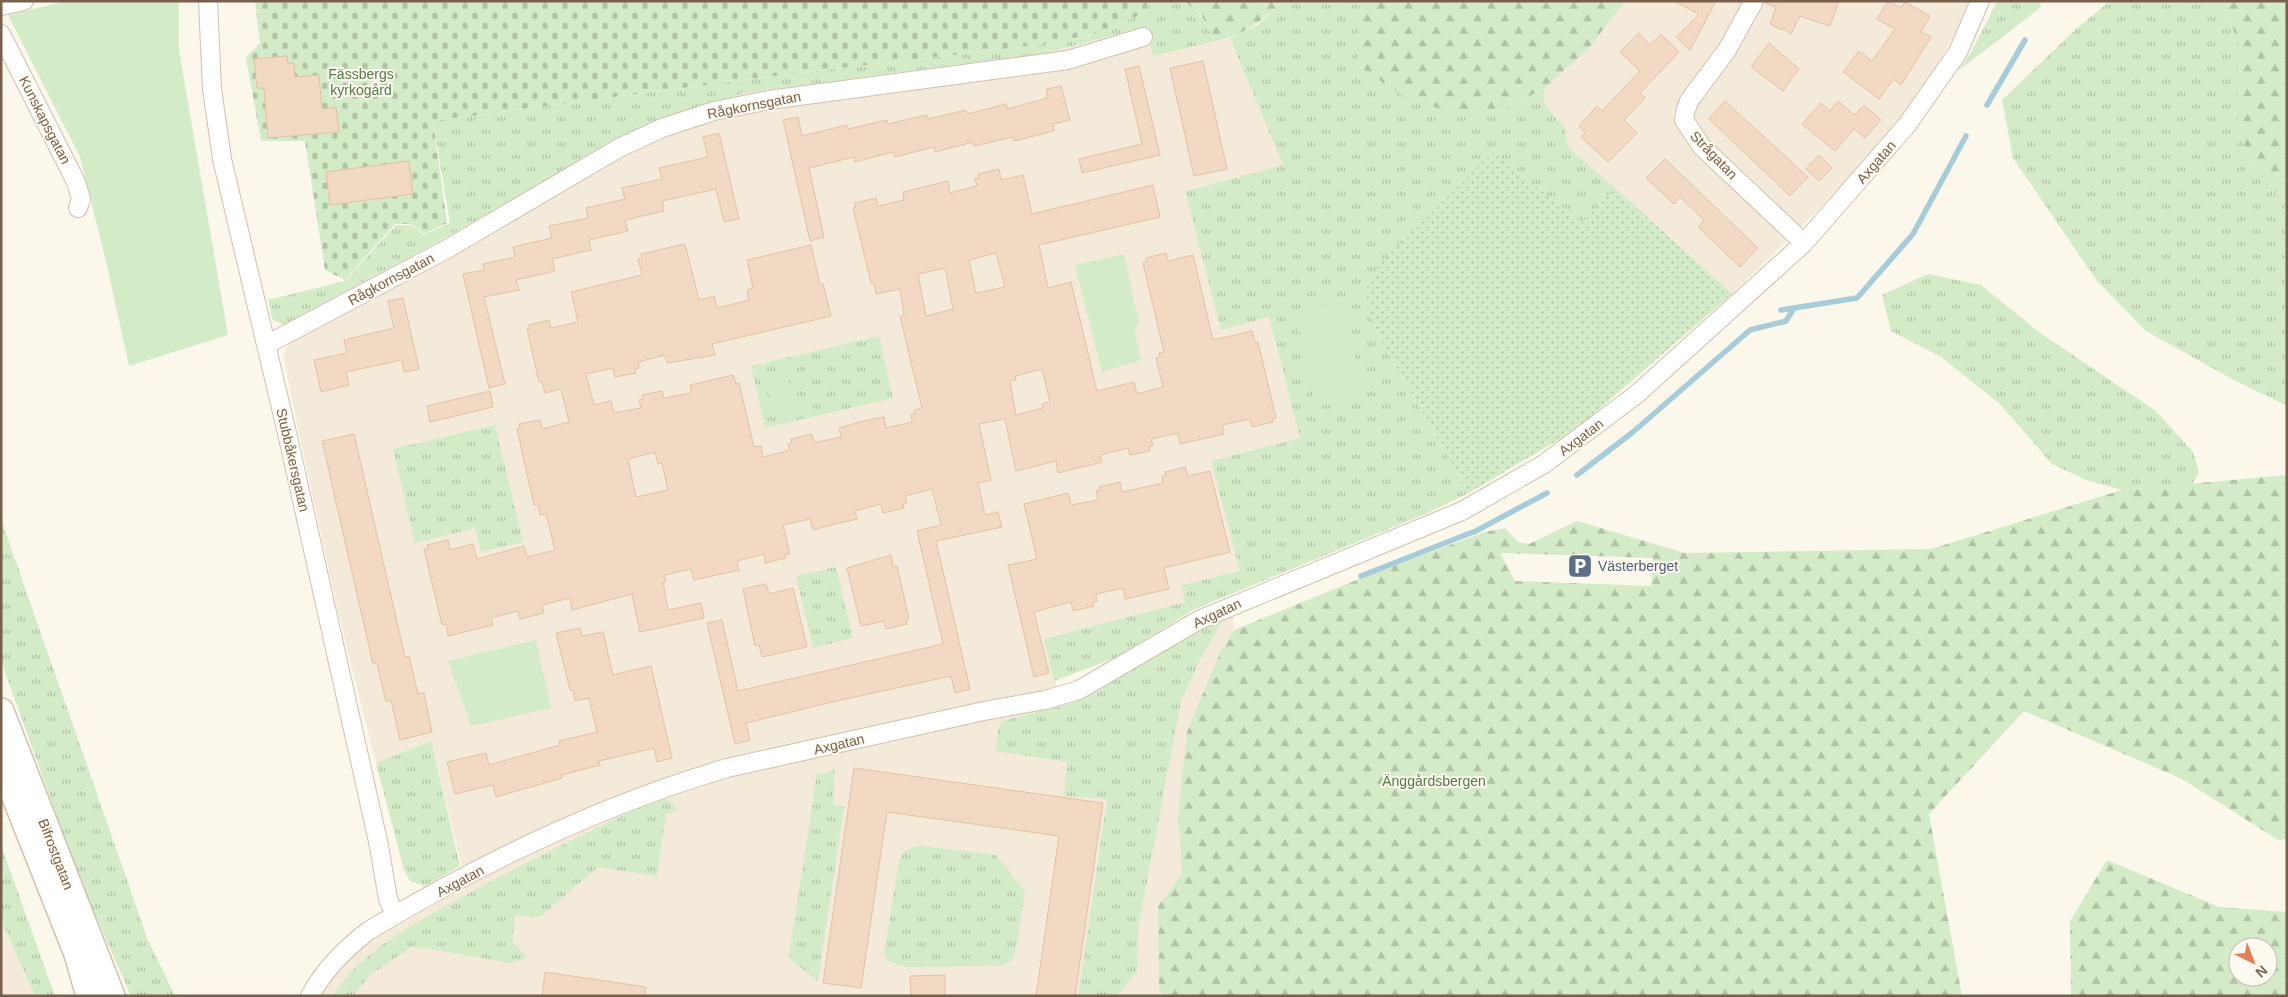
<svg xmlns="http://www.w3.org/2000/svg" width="2288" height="997" viewBox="0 0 2288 997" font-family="Helvetica,sans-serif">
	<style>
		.residential { fill: #f4ead9 }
		.grass { fill: url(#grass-tufts) }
		.forest { fill: url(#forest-firs); fill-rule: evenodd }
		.cemetery { fill: url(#cemetery-stones) }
		.park { fill: #d4ebc8 }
		.garden { fill: url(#garden-dots) }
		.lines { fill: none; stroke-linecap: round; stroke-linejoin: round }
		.stream { stroke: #a5ccd8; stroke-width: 5.5 }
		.building { fill: #f1d9c3; stroke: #e4c1a3; fill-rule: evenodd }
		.street-casing { stroke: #cfc0af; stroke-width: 20 }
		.secondary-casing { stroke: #d2c1ae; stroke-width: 28 }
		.street { stroke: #fff; stroke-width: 18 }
		.secondary { stroke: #fff; stroke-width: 25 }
		.labels { text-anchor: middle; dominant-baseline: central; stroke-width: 4; stroke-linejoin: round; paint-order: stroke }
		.park-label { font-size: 14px; fill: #517d45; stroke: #fffaf1 }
		.street-label { font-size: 14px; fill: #78604d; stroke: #fffaf1 }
		.service-label { font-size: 14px; fill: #4e5e75; stroke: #fffaf1; text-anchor: start }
	</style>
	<defs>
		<pattern id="grass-tufts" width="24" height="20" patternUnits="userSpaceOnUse" patternTransform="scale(1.25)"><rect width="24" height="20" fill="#d4ebc8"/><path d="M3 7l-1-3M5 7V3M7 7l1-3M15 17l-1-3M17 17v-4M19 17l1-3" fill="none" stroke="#b1c2a5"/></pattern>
		<pattern id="forest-firs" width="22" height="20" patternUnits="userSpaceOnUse" patternTransform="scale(1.25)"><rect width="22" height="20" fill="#d4ebc8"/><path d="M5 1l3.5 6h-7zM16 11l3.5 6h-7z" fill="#b1c2a5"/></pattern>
		<pattern id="cemetery-stones" width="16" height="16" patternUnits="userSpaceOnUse" patternTransform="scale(1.25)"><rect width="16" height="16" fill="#d4ebc8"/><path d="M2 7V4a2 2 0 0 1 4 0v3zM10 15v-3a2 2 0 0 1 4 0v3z" fill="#b1c2a5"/></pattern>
		<pattern id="garden-dots" width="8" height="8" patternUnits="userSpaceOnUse" patternTransform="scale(1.25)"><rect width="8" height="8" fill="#d4ebc8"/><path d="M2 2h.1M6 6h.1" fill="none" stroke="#b1c2a5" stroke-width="1.8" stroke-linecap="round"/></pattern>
	</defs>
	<rect width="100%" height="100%" fill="#fcf7eb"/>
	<!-- residential -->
	<path class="residential" d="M1625 1H1973L1927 84 1877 152 1732 294 1568 147 1565 129 1544 103 1545 88 1589 48Z
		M1146 29 1153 56 1230 38 1284 166 1185 190 1221 329 1269 317 1300 438 1211 461 1241 571 1182 585 1186 602 1044 639 1060 699 1232 610 1234 630 1221 651 1178 818 1182 874 1158 907 1159 987 1162 996H320L329 980 349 957 382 934 467 887 431 741 376 763 339 616 301 443 283 355 291 341 283 325 655 124 744 93 1046 53 1133 30Z
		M1 920 35 996H1Z"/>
	<!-- grass -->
	<path class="grass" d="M1153 1C1196 1 1195 5 1216 41L1153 56 1146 29 1133 30 1046 53 744 93 655 124 283 325 272 319 268 300 345 281 396 225H411L424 235 450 223 433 121 774 76 1046 44 1098 33 1144 13Z
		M1283 1H1360L1358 65 1494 115 1545 88 1544 103 1565 129 1568 147 1615 188 1582 223 1492 152 1375 330 1469 493 1423 515 1195 609 1113 659 1054 681 1044 639 1185 602 1182 585 1240 571 1211 461 1300 438 1269 317 1221 330 1185 191 1283 165 1230 38 1258 25Z
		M1997 1H2040L2041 7 1957 72 1972 51Z
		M2110 1H2216L2238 38V132L2257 173 2287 202V406L2232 379 2146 331 2097 281 2013 158 2002 100 2076 29Z
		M1928 274 1981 285 2040 333 2156 411 2193 452 2199 473 2192 484 2122 490 2086 480 2052 464 2000 404 1941 357 1891 331 1882 295Z
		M879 336 893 398 765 428 751 366Z
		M495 425 523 542 481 552 475 528 415 543 393 449Z
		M1 519 148 940 175 996H131L80 880 1 661Z
		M836 567 853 638 813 648 796 576Z
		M1225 616 1200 660 1181 701 1138 929 1137 971 1117 996H1078L1107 799 1064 796 1067 762 995 751 998 730 1002 721 1066 705 1097 693 1146 656Z
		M431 741 460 866 425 886 410 881 404 870 376 763Z
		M835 770 833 805 844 807 818 981 792 961 789 955 817 774Z
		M666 799 672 803 678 811 666 814 657 876 598 867 540 917 515 916 512 941 528 958 509 963 413 946 370 975 353 996H333C362 949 416 923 462 897 522 864 584 834 646 804Z
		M1 845 55 996H35L1 920Z
		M922 846 996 855 1025 892 1016 948C1014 958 1011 962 1002 966L905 967 888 961 884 954 899 860C905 849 910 847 922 846Z"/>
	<!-- forest -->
	<path class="forest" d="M1183 1H1283C1261 22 1246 34 1216 41L1200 13Z
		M1360 1H1625L1589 48 1545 88 1494 115 1446 111 1403 96 1357 65Z
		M2216 1H2287V202L2257 173 2238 132V38Z
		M2287 475V839L2278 840 2182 779 2024 711 1929 814 1962 996H1162L1159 987 1158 906 1182 874 1178 818 1187 732 1221 651 1234 630 1374 573 1485 532 1505 528 1518 542 1529 544 1577 521 1685 553 1931 549 2122 490ZM1500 553 1653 558 1651 586 1515 581Z
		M2107 860 2219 907 2287 912V996H2071L2070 921ZM2238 947H2268V977H2238Z"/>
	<!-- cemetery -->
	<path class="cemetery" d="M255 1H1153L1144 13 1098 33 1046 44 774 76 433 121 447 223 424 234 411 224H395L345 280 325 270 305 141H261L246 57 260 43Z"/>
	<!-- park -->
	<path class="park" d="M67 1H179V50L228 335 129 366 107 266 80 157 8 15Z
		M1124 254 1139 323 1134 329 1141 360 1102 372 1075 265Z
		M1342 301 1363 396 1316 407 1295 312Z
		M786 369 795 409 773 414 764 374Z
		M536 640 551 708 471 726 448 661Z"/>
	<!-- garden -->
	<path class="garden" d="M1493 152 1582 223 1615 188 1732 294 1575 430 1469 493 1375 330 1367 306V283L1378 266Z"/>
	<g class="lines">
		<!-- stream -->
		<path class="stream" d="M1987 105 2025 40
			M1781 310 1857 298 1913 234 1966 136
			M1577 475 1633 432 1750 330 1786 321 1794 308
			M1474 532 1547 493
			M1361 576 1473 532"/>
	</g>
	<!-- building -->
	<path class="building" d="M1674 1H1716L1690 50 1676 37 1699 14Z
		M1765 1H1839L1830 26 1800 16 1791 34 1783 28 1782 30 1770 24 1776 7 1765 3Z
		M1888 1 1901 8 1905 2 1930 16 1921 32 1931 37 1901 85 1893 79 1879 99 1843 72 1859 51 1872 61 1895 29 1877 19Z
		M1639 33 1650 45 1661 34 1679 52 1640 93 1645 98 1624 120 1637 133 1608 162 1581 137 1585 133 1579 126 1597 106 1602 111 1640 71 1620 52Z
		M1769 43 1799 69 1783 91 1751 67Z
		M287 56 288 64 294 63 295 77 319 75 322 109 336 107 339 132 268 138 264 88H257L254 59Z
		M1203 61 1227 169 1194 176 1170 68Z
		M1139 66 1160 155 1082 173 1079 159 1142 144 1125 69Z
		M1061 86 1070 120 1053 124 1054 131 1014 141 1013 137 974 146 973 142 935 152 934 147 895 157 893 152 855 162 854 157 809 168 824 237 810 241 783 120 798 117 802 136 847 125 848 129 887 120 888 124 927 115 928 119 966 110 967 114 1006 104 1007 109 1048 98 1046 89Z
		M1725 101 1808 177 1790 196 1709 119Z
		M1838 101 1854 115 1864 105 1881 120 1865 138 1854 129 1835 151 1802 124 1821 103 1830 111Z
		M719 133 739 219 724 222 716 189 662 201 664 211 625 220 628 231 589 240 591 250 552 259 555 271 516 280 519 290 484 297 505 384 489 388 463 274 484 270 483 264 515 257 513 247 552 238 549 226 588 218 586 208 625 199 622 188 662 179 659 168 708 157 703 137Z
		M1819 155 1832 168 1819 181 1806 169Z
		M1665 159 1758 248 1740 267 1698 227 1704 220 1680 197 1674 204 1646 178Z
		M409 161 413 194 330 205 326 172Z
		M999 169 1001 180 1023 175 1032 214 1153 185 1160 217 1039 245 1048 288 1071 282 1097 391 1134 382 1137 394 1163 387 1156 358 1160 357 1159 353 1164 352 1143 263 1146 262V258L1166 253 1168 261 1193 255 1213 340 1252 331 1255 342H1258L1276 418 1272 419 1273 422 1252 427 1250 419 1222 425 1224 434 1180 444 1178 433 1151 439 1153 446 1149 447 1150 451 1130 455 1128 448 1100 455 1102 462 1058 473 1056 461 1016 471 1005 419 979 424 991 480 978 483 985 515 998 512 1002 527 936 541 970 689 955 693 951 676 828 703 746 723 750 740 735 744 707 623 722 620 738 691 943 644 917 531 941 525 932 489 905 496 907 503 903 504 904 508 883 513 881 504 855 511 857 519 835 524 813 530 810 519 783 525 790 554H785L786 558 765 563 764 554 737 561 739 570 694 580 691 569 665 575 666 582H663L668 610 701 603 704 618 640 632 632 594 572 610 570 598 542 605 544 613 520 619 518 611 491 618 493 625 448 636 446 624 442 625 424 549H428L427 545 448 540 450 550 473 544 477 559 524 546 527 557 555 550 546 514 540 515 538 504 534 505 517 429 520 428 519 424 540 420 542 429 569 422 561 389 545 393 542 382H539L527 329H530L529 325 549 320 551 328 578 322 571 292 642 275 638 259 642 258 641 254 685 244 699 300 714 296 717 308 749 300 747 290 753 288 747 260 811 245 820 284H823L831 316 712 344 715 355 667 363 665 355 638 362 639 368 635 369 636 373 615 377 613 368 586 374 594 405 611 401 614 413 641 408 639 400 643 399 642 395 662 391 664 398 691 393 690 385 733 375 736 384 739 383 754 447 761 446 763 457 790 450 788 444 792 443 791 439 812 434 814 443 841 437 839 428 863 421 884 417 886 428 912 422 911 414H915L914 410 922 408 900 316 904 315 900 289 876 294 874 283H871L853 208 856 207 855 203 876 198 878 206 904 200 903 192 948 181 950 193 977 186 975 179 979 178 978 174ZM996 253 1005 287 976 293 969 260ZM945 268 953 309 926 316 918 274ZM1042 369 1050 402 1042 404 1043 408 1016 415 1010 381 1016 380 1015 376ZM655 452 658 464 662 463 668 490 636 497 628 459Z
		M403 298 419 369 404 372 402 360 346 372 349 385 321 392 314 360 347 353 344 340 394 328 388 301Z
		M490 391 493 407 430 422 427 406Z
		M354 434 405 657 409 656 418 694 424 693 432 732 400 740 391 700 386 702 377 663 373 664 322 441Z
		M1185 467 1188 476 1210 471 1230 552 1164 568 1169 589 1125 599 1123 588 1096 594 1097 601 1093 602 1094 606 1073 611 1071 602 1034 612 1049 673 1034 677 1008 565 1037 559 1024 504 1068 493 1071 505 1098 500 1096 491 1100 490 1099 487 1120 482 1122 492 1163 483 1162 476 1166 475 1165 472Z
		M891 555 893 567 897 566 909 619 906 620 907 624 886 629 884 621 861 626 847 568Z
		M766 584 769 594 793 588 807 647 762 657 759 645 755 646 743 589Z
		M580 628 582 636 603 632 613 675 651 666 672 758 657 762 654 748 599 761 600 765 562 775V778L496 797 493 785 455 794 447 762 486 753 489 765 560 745 559 741 597 732 589 698 575 701 573 690H570L556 633Z
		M854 768 1103 803 1075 996H1036L1059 836 887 812 861 988 823 983Z
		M545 972 646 987 645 996H542Z
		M945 975V996H911L910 976Z"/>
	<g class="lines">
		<defs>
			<path id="street" d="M208 1 212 89 222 159 287 433 379 846 388 899 395 915
				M1754 1 1727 50 1689 101 1685 112 1684 120 1702 147 1804 243
				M1 6 24 1
				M1 34 76 182 81 199 78 208
				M266 345 447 249 619 148 662 128 714 111 769 100 1068 60 1143 37
				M310 996C324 969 345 949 368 931 481 863 601 805 727 768L984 711 1045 700 1079 690 1199 620 1462 511 1544 464 1637 394 1804 243 1907 125 1958 52 1980 1"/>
			<path id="secondary" d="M1 711 112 996
				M1 762 77 954 89 996"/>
		</defs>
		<!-- street casing -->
		<use href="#street" class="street-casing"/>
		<!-- secondary casing -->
		<use href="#secondary" class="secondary-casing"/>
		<!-- street -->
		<use href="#street" class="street"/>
		<!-- secondary -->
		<use href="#secondary" class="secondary"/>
	</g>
	<!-- icons -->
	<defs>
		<symbol id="parking-square" viewBox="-11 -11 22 22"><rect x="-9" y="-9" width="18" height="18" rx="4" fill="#5c6f8a" stroke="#fffaf1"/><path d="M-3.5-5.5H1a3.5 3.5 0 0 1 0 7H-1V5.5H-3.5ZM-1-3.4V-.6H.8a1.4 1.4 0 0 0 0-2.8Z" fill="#fff"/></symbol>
	</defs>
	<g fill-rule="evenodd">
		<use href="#parking-square" x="1566" y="552" width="28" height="28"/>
	</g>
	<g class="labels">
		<!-- park labels -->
		<g class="park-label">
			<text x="361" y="74">Fässbergs<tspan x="361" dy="16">kyrkogård</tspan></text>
			<text x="1434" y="781">Änggårdsbergen</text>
		</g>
		<!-- street labels -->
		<g class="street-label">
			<text transform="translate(754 105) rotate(-11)">Rågkornsgatan</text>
			<text transform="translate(45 120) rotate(63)">Kunskapsgatan</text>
			<text transform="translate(1714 155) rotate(46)">Strågatan</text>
			<text transform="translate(1876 162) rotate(-49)">Axgatan</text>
			<text transform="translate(391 279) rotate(-28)">Rågkornsgatan</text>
			<text transform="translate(1581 437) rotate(-37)">Axgatan</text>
			<text transform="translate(293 460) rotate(77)">Stubbåkersgatan</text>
			<text transform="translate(1217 613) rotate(-25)">Axgatan</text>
			<text transform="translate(839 744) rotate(-13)">Axgatan</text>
			<text transform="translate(56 854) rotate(69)">Bifrostgatan</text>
			<text transform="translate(460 881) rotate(-28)">Axgatan</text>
		</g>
		<!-- service labels -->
		<g class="service-label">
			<text x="1598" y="566">Västerberget</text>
		</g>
	</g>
	<!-- border -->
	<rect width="2288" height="997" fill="none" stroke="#78604d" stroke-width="5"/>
	<!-- north arrow -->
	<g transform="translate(2253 962) rotate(138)"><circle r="24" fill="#fffaf1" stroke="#c9bcaf"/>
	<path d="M0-4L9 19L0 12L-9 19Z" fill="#e37f53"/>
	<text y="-8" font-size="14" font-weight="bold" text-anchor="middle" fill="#78604d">N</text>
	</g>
</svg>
